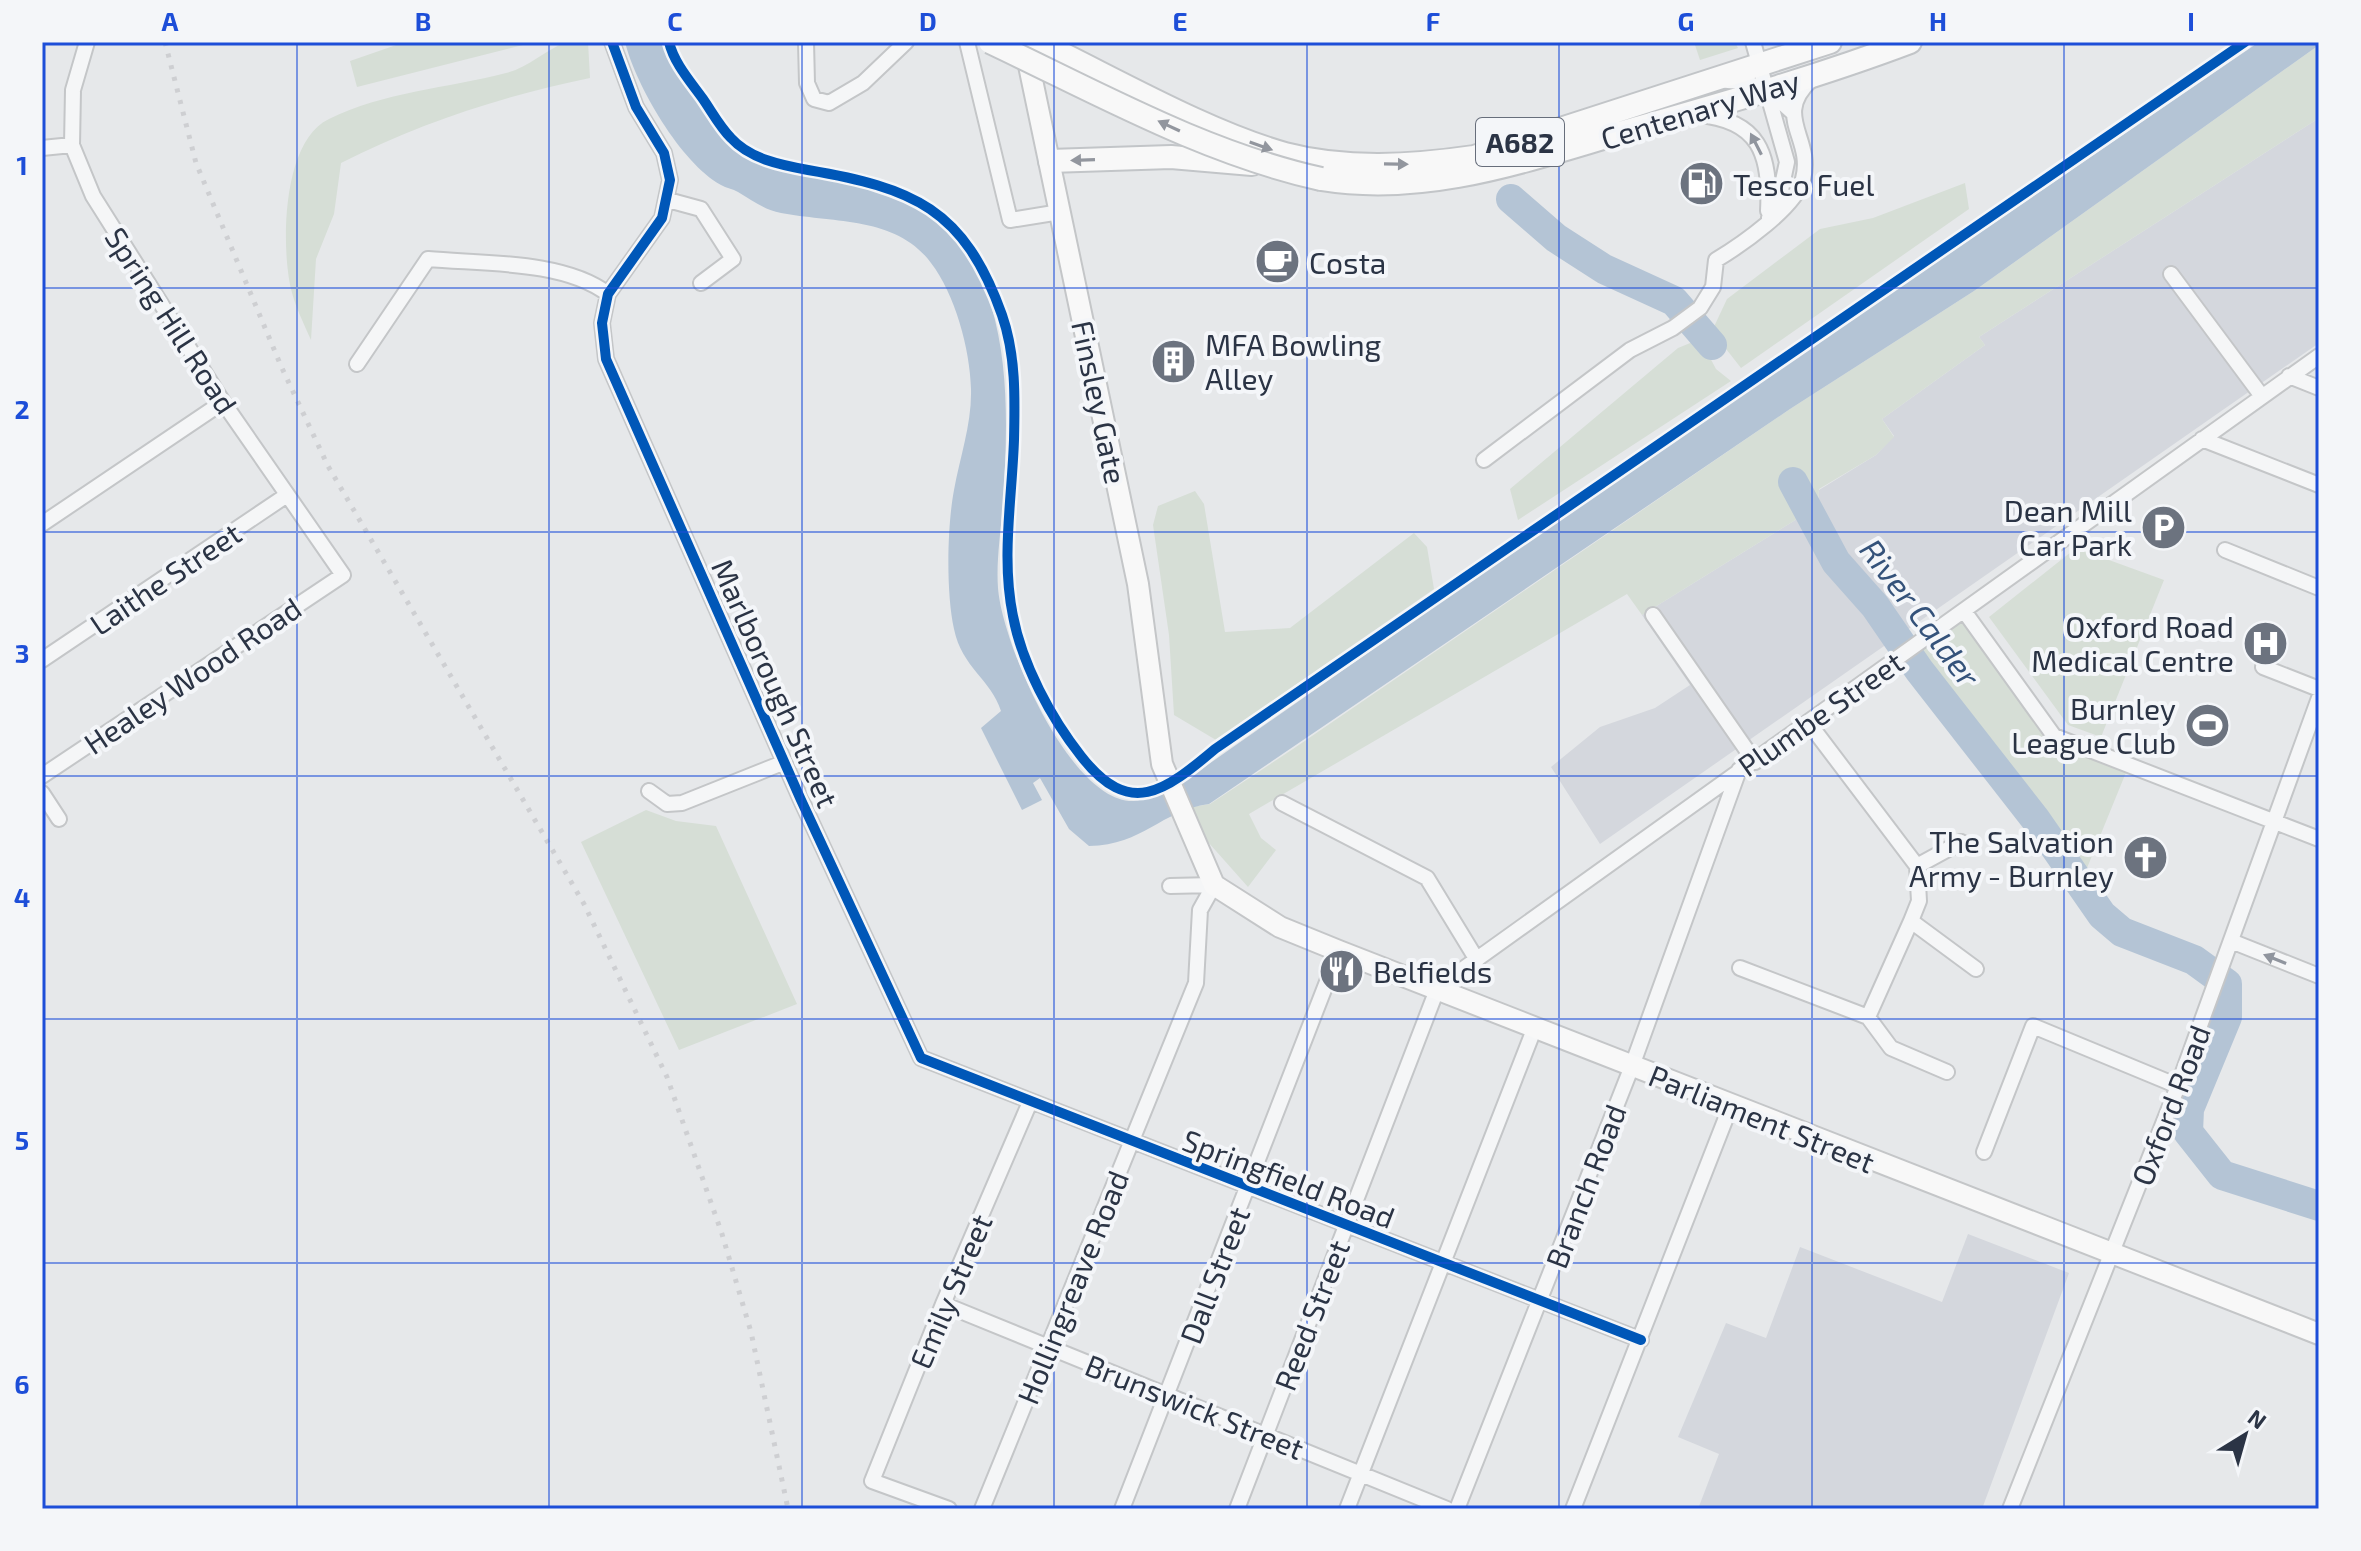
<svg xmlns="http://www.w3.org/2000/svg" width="2361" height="1551" viewBox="0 0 2361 1551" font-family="'Exo 2',sans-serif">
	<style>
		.built { fill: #d4d7dd }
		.green { fill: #d6ded6 }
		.water { fill: #b4c4d5 }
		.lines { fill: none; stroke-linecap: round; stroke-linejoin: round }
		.river { stroke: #b4c4d5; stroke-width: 30 }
		.street-casing { stroke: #c4c6c8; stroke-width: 18 }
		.secondary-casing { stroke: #c4c6c8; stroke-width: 24 }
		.primary-casing { stroke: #c2c5c8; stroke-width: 26 }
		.street { stroke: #f5f6f7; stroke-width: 14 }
		.secondary { stroke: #f8f8f8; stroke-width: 20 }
		.primary { stroke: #f8f8f8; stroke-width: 22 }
		.rail { stroke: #cecfd2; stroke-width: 5; stroke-dasharray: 4 8; stroke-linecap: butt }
		.primary-bridge-casing { stroke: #c2c5c8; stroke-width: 26; stroke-linecap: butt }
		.primary-bridge { stroke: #f8f8f8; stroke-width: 22 }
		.cycleway-casing { stroke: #f4f6f9; stroke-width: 15 }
		.cycleway { stroke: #0057b8; stroke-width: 10 }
		.oneway { fill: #92969e }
		.oneway2 { fill: #90959e }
		.grid { fill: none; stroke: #1d4ed8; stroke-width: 2; stroke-opacity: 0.55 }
		.labels { text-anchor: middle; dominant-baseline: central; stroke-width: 8; stroke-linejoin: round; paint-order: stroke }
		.shield { fill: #f4f6f9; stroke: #676e7b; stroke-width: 2 }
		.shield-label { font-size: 28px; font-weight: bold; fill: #2b3445 }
		.street-label { font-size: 30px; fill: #2b3445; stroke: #f4f6f9 }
		.poi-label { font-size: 30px; fill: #2b3445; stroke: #f4f6f9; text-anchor: start }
		.water-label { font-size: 32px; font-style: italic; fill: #34527a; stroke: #f4f6f9 }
		.neatline { fill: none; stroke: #1d4ed8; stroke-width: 3 }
		.grid-label { font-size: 26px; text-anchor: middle; font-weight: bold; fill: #1d4ed8 }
	</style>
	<rect width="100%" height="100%" fill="#e6e8ea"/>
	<!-- built -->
	<path class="built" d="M2319 118V343L1600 844 1551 767 1600 727 1655 708 1690 685 1642 615 1818 506 1819 490 1876 455 1894 436 1882 419 1985 345 1979 337Z
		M1968 1234 2069 1273 1982 1509H1698L1719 1454 1678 1437 1726 1323 1766 1338 1800 1247 1942 1302Z"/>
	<!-- green -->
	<path class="green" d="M405 42H535L357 87 350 61Z
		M566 42H588L590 78C503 96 420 123 341 163L334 214 316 259 311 340C304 324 295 306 291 289 281 246 282 141 329 119 383 92 448 88 506 73 527 68 546 50 566 42Z
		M1694 42H1735L1738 48 1700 60Z
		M2319 45V118L1979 337 1985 345 1882 419 1894 437 1876 455 1819 489 1818 506 1642 615 1627 594 1249 814 1261 838 1276 850 1248 887 1208 842 1192 807 1210 804 1293 749 1790 409 1974 291Z
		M1965 183 1969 209 1741 368 1712 331 1727 299 1820 229 1873 218Z
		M1700 339 1716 369 1731 381 1518 520 1510 489 1678 348Z
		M1195 491 1204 504 1225 632 1290 628 1414 533 1427 547 1434 589 1216 740 1174 715 1169 635 1153 525 1158 506Z
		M2076 548 2164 580 2101 737 2068 725 1989 617Z
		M1963 617 2053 740 2127 770 2087 868 1917 650Z
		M646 810 676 821 716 826 797 1004 679 1050 581 842Z"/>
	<!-- water -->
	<path class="water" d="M625 42H663C677 78 724 146 760 163 778 171 800 173 819 177 905 194 963 211 991 305 1010 369 1007 437 1003 503 1001 531 996 561 998 588 1002 642 1067 795 1129 801 1147 802 1169 787 1186 780L1512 552 2259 42H2319V45L1974 291 1790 409 1209 804C1160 811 1144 845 1089 846L1069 829 1040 778 1033 783 1042 800 1022 810 981 728 1001 711C991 679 962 668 954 629 946 593 947 527 954 490 960 457 972 423 971 389 970 349 955 294 931 263 897 216 832 223 781 213 764 210 752 200 738 192 733 189 726 188 721 185 681 163 636 86 625 42Z"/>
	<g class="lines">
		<!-- river -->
		<path class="river" d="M1511 199 1556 238 1604 269 1674 301 1712 345
			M1793 482 1836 562 1875 606 1919 670 2036 820 2102 915 2122 932 2194 960 2227 984V1017L2189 1109 2188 1132 2222 1175 2319 1206"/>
		<defs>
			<path id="street" d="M612 42 636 107 664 153 670 180 662 218 608 294 602 323 606 359 801 800 921 1058 1641 1340
				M806 42 807 83 814 99 829 103 863 83 906 42
				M967 42 1010 220 1060 212
				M1753 42 1787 162 1781 190 1769 218
				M1727 81C1757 81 1771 92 1792 112
				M1698 115C1759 120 1771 154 1768 211
				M42 148 72 145
				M668 200 701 209 733 259 701 283
				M2171 274 2261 395
				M357 364 428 259C482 264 564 260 608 294
				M2289 376 2319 388
				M2202 439 2319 485
				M1484 460 1630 350 1673 328 1700 308 1713 287 1716 260C1741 245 1796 207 1803 179 1814 138 1772 117 1811 80
				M42 524 223 402
				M2225 550 2319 588
				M1964 611 2054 736 2319 839
				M1653 615 1755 762
				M42 660 287 495
				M2263 667 2319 689
				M1808 722 1917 866 1919 901 1911 921 1976 969
				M42 776 343 575 223 402 93 196 72 145 73 90 87 42
				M649 791 667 804 682 803 785 762
				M42 793 59 819
				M1282 803 1427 878 1477 960
				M1917 866 1961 842
				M1170 886 1214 885
				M2231 941 2319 976
				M1740 968 1868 1017 1891 1048 1947 1072
				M1868 1017 1911 921
				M1984 1152 2033 1026 2178 1086
				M943 1304 1447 1509
				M949 1509 872 1481 943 1304 1030 1102
				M982 1509 1196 983 1200 910 1214 885
				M1122 1509 1339 951
				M1237 1509 1438 987 2319 356
				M1347 1509 1535 1027
				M1457 1509 1632 1066 1739 770
				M1573 1509 1731 1105
				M2010 1509 2178 1086 2319 698"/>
			<path id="secondary" d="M1024 42 1138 584 1162 764 1214 885 1280 927 1339 951 2319 1334"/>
			<path id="primary" d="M1038 42C1113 78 1206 132 1285 154 1346 170 1412 166 1474 157L1830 42
				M1050 161 1171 157 1252 164
				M1321 179C1431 197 1532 158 1637 128 1728 102 1820 76 1910 42"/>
		</defs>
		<!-- street casing -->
		<use href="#street" class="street-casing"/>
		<!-- secondary casing -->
		<use href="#secondary" class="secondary-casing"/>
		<!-- primary casing -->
		<use href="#primary" class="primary-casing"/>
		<!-- street -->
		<use href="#street" class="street"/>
		<!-- secondary -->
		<use href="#secondary" class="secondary"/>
		<!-- primary -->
		<use href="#primary" class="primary"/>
		<!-- rail -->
		<path class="rail" d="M165 42 196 163 281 366 328 466 584 904 667 1077 722 1234 751 1332 788 1509"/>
		<defs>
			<path id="primary-bridge" d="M990 42C1098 93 1204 153 1321 179"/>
		</defs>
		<!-- primary-bridge casing -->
		<use href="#primary-bridge" class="primary-bridge-casing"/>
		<!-- primary-bridge -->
		<use href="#primary-bridge" class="primary-bridge"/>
		<defs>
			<path id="cycleway" d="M612 42 636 107 664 153 670 180 662 218 608 294 602 323 606 359 801 800 921 1058 1641 1340
				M669 42C674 63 690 81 703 99 712 112 720 127 731 138 750 159 781 165 808 170 913 188 964 208 1002 315 1016 355 1015 398 1014 440 1012 498 1001 559 1013 616 1022 664 1051 718 1081 756 1130 819 1165 791 1215 749L2245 42"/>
		</defs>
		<!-- cycleway casing -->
		<use href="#cycleway" class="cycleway-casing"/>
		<!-- cycleway -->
		<use href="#cycleway" class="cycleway"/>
	</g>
	<!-- one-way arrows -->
	<defs><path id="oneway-solid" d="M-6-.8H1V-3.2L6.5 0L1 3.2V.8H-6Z" transform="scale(2)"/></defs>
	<g class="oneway">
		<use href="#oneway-solid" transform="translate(1169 126) rotate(-155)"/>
		<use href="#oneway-solid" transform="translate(1261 146) rotate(19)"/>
		<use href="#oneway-solid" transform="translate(1083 160) rotate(178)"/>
		<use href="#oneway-solid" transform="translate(1396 164) rotate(1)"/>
	</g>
	<g class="oneway2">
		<use href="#oneway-solid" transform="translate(1756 144) rotate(-117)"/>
		<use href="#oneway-solid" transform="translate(2275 959) rotate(-158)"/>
	</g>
	<!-- grid -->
	<path class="grid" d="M297 42V1509M549 42V1509M802 42V1509M1054 42V1509M1307 42V1509M1559 42V1509M1812 42V1509M2064 42V1509M42 288H2319M42 532H2319M42 776H2319M42 1019H2319M42 1263H2319"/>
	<!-- icons -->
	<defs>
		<symbol id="fuel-disc" viewBox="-11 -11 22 22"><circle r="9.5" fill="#6c737f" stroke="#f4f6f9"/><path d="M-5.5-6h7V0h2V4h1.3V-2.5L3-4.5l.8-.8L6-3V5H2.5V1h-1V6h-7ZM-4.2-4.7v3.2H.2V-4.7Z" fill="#fff"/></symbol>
		<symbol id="cafe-disc" viewBox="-11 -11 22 22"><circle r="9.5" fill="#6c737f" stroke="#f4f6f9"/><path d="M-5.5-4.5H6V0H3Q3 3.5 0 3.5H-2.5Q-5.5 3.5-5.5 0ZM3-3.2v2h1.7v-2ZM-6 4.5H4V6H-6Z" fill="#fff"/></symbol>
		<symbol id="building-disc" viewBox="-11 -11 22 22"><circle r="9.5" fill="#6c737f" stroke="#f4f6f9"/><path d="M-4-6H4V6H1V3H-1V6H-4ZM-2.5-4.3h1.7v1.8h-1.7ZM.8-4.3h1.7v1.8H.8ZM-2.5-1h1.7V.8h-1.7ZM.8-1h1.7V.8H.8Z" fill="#fff"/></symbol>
		<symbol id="parking-disc" viewBox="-11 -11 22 22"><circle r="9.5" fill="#6c737f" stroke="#f4f6f9"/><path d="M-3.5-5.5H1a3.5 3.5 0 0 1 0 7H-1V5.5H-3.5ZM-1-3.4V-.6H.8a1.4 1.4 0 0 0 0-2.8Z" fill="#fff"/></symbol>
		<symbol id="hospital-disc" viewBox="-11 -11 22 22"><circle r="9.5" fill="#6c737f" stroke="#f4f6f9"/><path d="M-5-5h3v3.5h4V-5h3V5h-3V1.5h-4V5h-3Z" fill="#fff"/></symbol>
		<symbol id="stadium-disc" viewBox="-11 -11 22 22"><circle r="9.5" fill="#6c737f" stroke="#f4f6f9"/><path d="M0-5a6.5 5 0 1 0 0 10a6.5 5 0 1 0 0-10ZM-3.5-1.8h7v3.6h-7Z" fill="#fff"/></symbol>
		<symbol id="church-disc" viewBox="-11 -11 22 22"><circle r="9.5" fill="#6c737f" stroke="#f4f6f9"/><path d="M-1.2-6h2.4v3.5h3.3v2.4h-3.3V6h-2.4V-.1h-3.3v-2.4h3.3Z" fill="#fff"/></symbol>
		<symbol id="restaurant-disc" viewBox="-11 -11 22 22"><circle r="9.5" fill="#6c737f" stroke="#f4f6f9"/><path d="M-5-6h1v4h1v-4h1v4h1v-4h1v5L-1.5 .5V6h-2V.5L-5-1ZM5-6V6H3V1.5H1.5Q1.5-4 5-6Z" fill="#fff"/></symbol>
	</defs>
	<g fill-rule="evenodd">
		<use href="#fuel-disc" x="1676" y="158" width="51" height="51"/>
		<use href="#cafe-disc" x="1252" y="236" width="51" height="51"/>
		<use href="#building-disc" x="1148" y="336" width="51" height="51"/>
		<use href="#parking-disc" x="2138" y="502" width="51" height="51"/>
		<use href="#hospital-disc" x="2240" y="618" width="51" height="51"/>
		<use href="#stadium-disc" x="2182" y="700" width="51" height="51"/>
		<use href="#church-disc" x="2120" y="832" width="51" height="51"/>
		<use href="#restaurant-disc" x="1316" y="946" width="51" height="51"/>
	</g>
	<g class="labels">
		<!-- shield labels -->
		<rect class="shield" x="1476" y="118" width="88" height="48" rx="6"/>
		<g class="shield-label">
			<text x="1520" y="142">A682</text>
		</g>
		<!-- street labels -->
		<g class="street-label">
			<text transform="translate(1700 109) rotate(-17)">Centenary Way</text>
			<text transform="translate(172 320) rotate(57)">Spring Hill Road</text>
			<text transform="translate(1100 402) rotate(78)">Finsley Gate</text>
			<text transform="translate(165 578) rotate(-34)">Laithe Street</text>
			<text transform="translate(192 675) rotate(-34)">Healey Wood Road</text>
			<text transform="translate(776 683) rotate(66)">Marlborough Street</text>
			<text transform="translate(1820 713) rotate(-35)">Plumbe Street</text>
			<text transform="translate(2170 1105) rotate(-69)">Oxford Road</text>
			<text transform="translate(1762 1118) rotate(22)">Parliament Street</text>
			<text transform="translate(1289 1178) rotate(21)">Springfield Road</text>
			<text transform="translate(1585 1186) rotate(-69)">Branch Road</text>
			<text transform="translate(1214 1275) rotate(-69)">Dall Street</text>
			<text transform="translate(1072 1287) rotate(-68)">Hollingreave Road</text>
			<text transform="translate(950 1291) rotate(-67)">Emily Street</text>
			<text transform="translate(1311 1315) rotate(-69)">Reed Street</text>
			<text transform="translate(1195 1406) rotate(22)">Brunswick Street</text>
		</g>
		<!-- poi labels -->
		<g class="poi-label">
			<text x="1733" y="184">Tesco Fuel</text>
			<text x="1309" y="262">Costa</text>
			<text x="1205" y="344">MFA Bowling<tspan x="1205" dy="34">Alley</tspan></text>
			<text x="2132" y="510" text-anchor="end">Dean Mill<tspan x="2132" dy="34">Car Park</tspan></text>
			<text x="2234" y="626" text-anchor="end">Oxford Road<tspan x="2234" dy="34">Medical Centre</tspan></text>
			<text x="2176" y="708" text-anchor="end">Burnley<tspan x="2176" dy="34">League Club</tspan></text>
			<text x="2114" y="841" text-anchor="end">The Salvation<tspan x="2114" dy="34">Army - Burnley</tspan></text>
			<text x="1373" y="971">Belfields</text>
		</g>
		<!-- water labels -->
		<g class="water-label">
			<text transform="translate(1921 612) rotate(53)">River Calder</text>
		</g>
	</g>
	<!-- border -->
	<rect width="2361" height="1551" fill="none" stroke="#f4f6f9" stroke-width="88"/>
	<!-- north arrow -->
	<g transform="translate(2245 1435) rotate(37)" stroke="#f4f6f9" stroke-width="6" paint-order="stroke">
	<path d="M0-6L14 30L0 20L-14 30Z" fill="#2b3445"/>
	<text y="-12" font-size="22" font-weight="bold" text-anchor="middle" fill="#2b3445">N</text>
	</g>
	<rect x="44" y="44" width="2273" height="1463" class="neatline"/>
	<g class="grid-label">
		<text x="170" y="31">A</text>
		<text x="423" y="31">B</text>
		<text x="675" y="31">C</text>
		<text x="928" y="31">D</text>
		<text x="1180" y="31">E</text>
		<text x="1433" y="31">F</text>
		<text x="1686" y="31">G</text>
		<text x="1938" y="31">H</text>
		<text x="2191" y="31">I</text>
		<text x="22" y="175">1</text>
		<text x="22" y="419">2</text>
		<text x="22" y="663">3</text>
		<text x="22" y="907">4</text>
		<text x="22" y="1150">5</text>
		<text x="22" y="1394">6</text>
	</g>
</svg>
